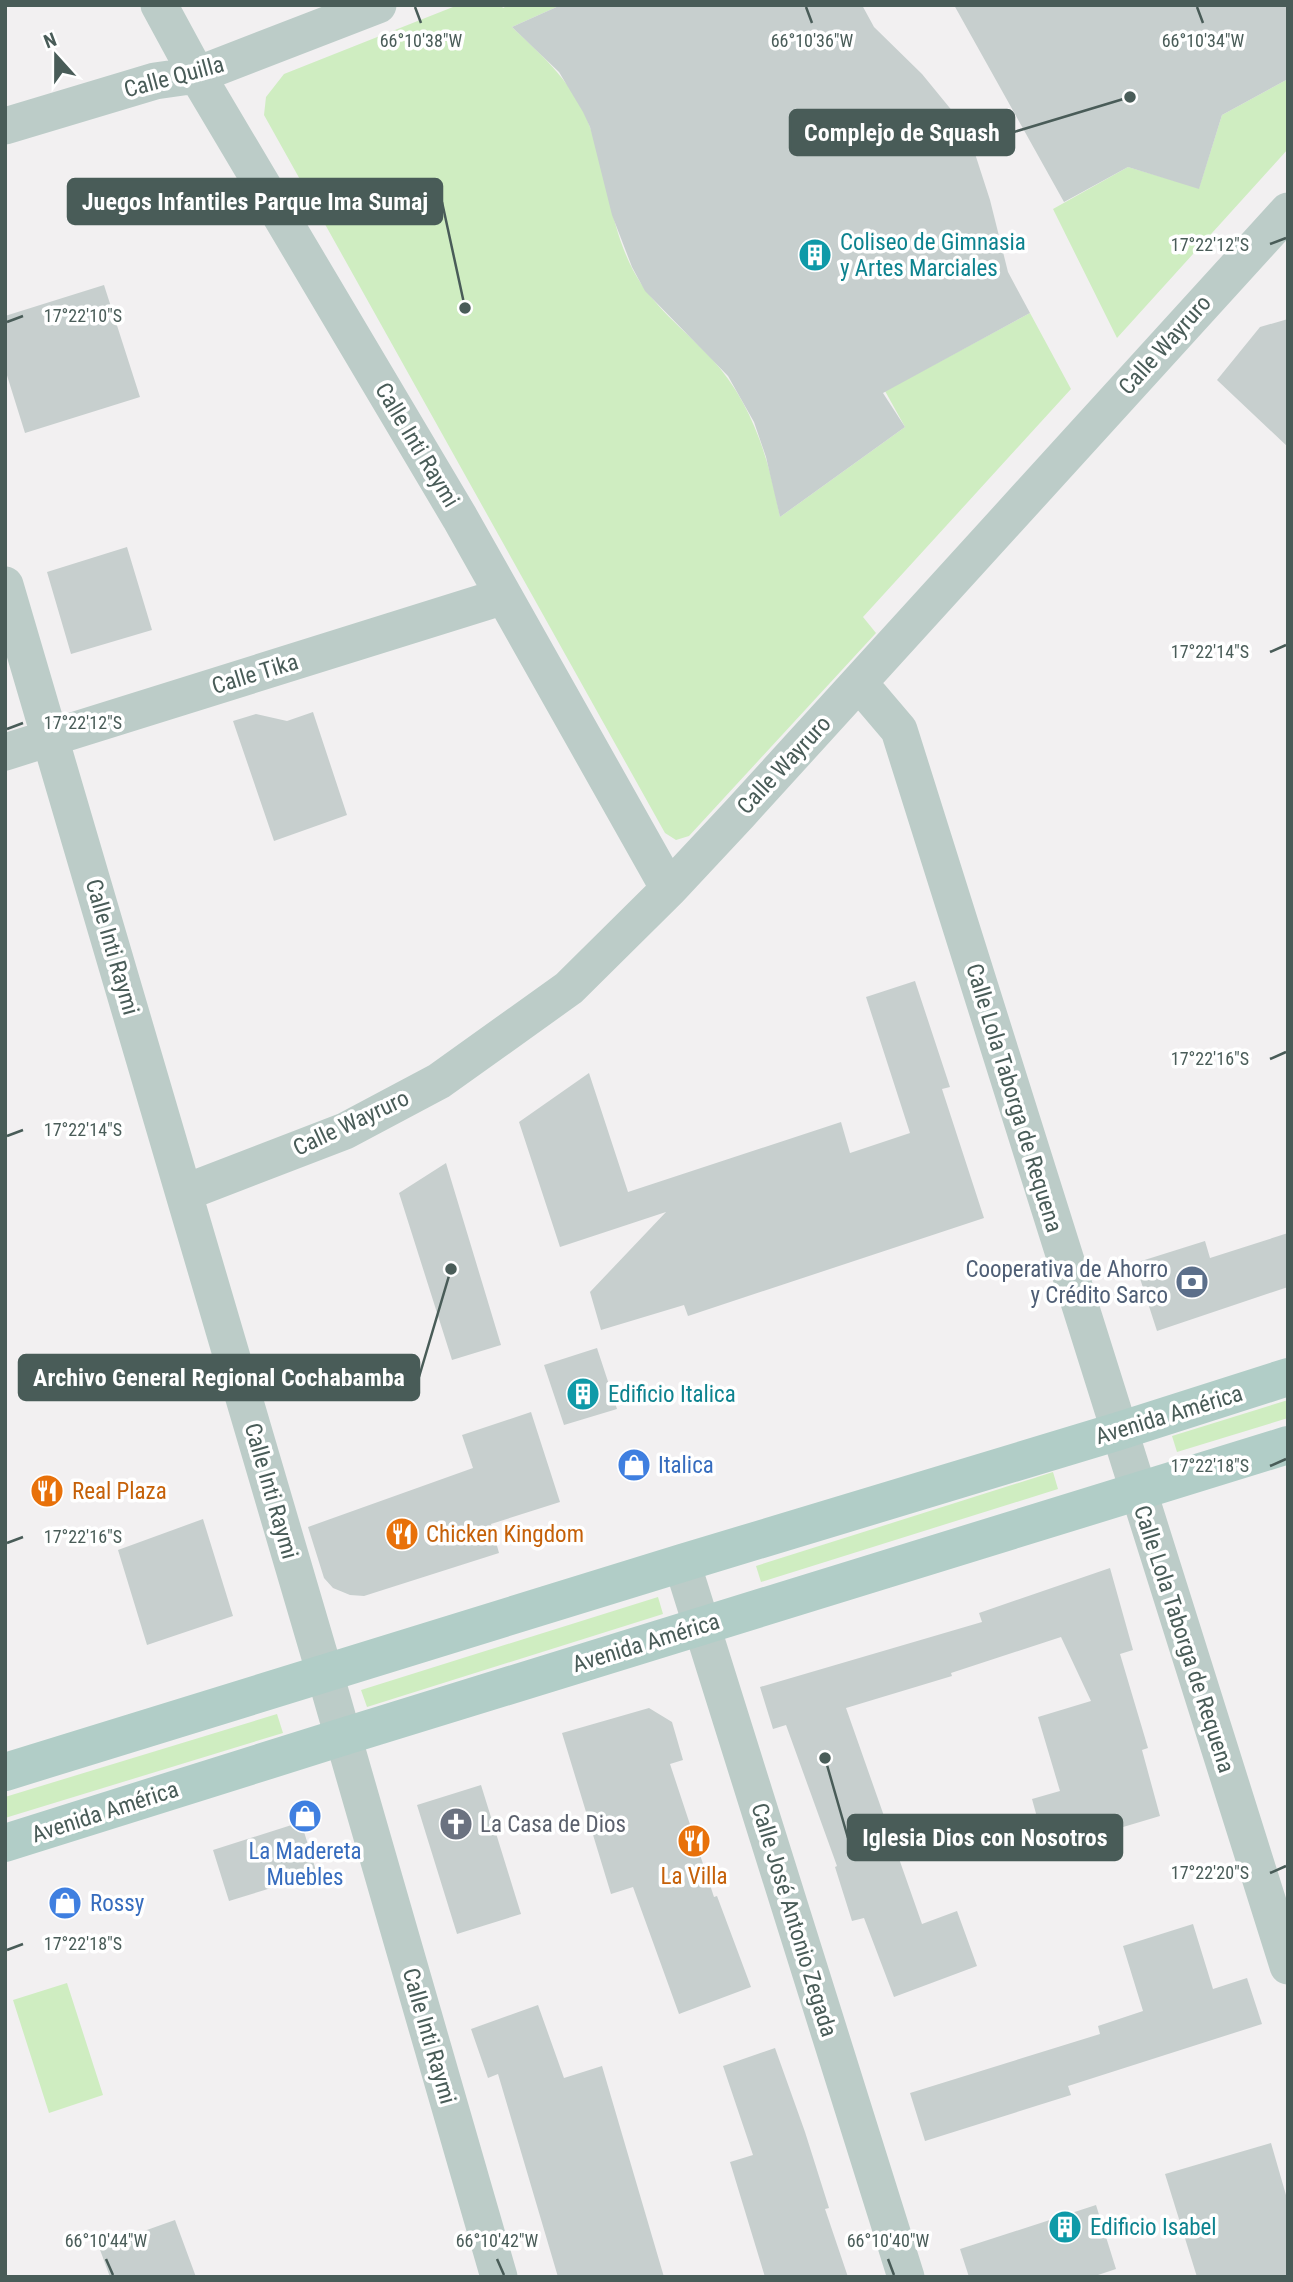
<svg xmlns="http://www.w3.org/2000/svg" width="1293" height="2282" viewBox="0 0 1293 2282" font-family="'Roboto Condensed',sans-serif">
	<style>
		.green { fill: #cfedc1 }
		.building { fill: #c7cfce }
		.lines { fill: none; stroke-linecap: round; stroke-linejoin: round }
		.street { stroke: #bcccc8; stroke-width: 37 }
		.primary { stroke: #b1cdc7; stroke-width: 38 }
		.ticks { fill: none; stroke: #495c58; stroke-width: 2.5 }
		.labels { text-anchor: middle; dominant-baseline: central; stroke-width: 7; stroke-linejoin: round; paint-order: stroke }
		.street-label { font-size: 23px; fill: #495c58; stroke: #fff }
		.culture-label { font-size: 23px; fill: #0d838f; stroke: #fff; text-anchor: start }
		.service-label { font-size: 23px; fill: #4e5e75; stroke: #fff; text-anchor: end }
		.shop-label { font-size: 23px; fill: #366cbe; stroke: #fff; text-anchor: start }
		.food-label { font-size: 23px; fill: #c56008; stroke: #fff; text-anchor: start }
		.worship-label { font-size: 23px; fill: #5b616d; stroke: #fff; text-anchor: start }
		.ticks-label { font-size: 18px; text-anchor: middle; fill: #495c58; stroke: #fff; stroke-width: 7; stroke-linejoin: round; paint-order: stroke }
		.leader { fill: none; stroke: #495c58; stroke-width: 2.5 }
		.callout-dot { fill: #495c58; stroke: #fff; stroke-width: 2.5 }
		.callout { fill: #495c58; stroke: #495c58; stroke-width: 2.5 }
		.callout-label { font-size: 24px; text-anchor: middle; font-weight: bold; fill: #fff }
	</style>
	<rect width="100%" height="100%" fill="#f2f0f1"/>
	<!-- green -->
	<path class="green" d="M458 5H501L503 8 509 5H561L512 27C543 56 576 86 590 127 607 174 610 226 633 270 652 306 684 329 711 358 752 402 769 459 780 517L905 427 885 391 1030 313 1071 389 863 617 876 633 689 836 676 840 665 833 264 115 266 97 284 74Z
		M1288 79V149L1117 338 1053 209 1128 167 1199 188 1222 115Z
		M1288 1400V1418L1177 1452 1172 1436Z
		M1053 1472 1058 1489 761 1582 756 1566Z
		M658 1597 663 1614 367 1707 361 1690Z
		M277 1714 283 1733 5 1818V1797Z
		M67 1983 103 2095 49 2113 13 2000Z"/>
	<!-- building -->
	<path class="building" d="M561 5H862L874 27 922 74 967 129 990 200 1008 272 1030 313 883 393 905 427 780 517 766 457 754 422 728 376 645 291 632 267 612 215 590 127 583 112 559 72 512 27Z
		M954 5H1288V79L1222 115 1199 189 1128 167 1064 202Z
		M104 285 140 397 25 433 5 369V316Z
		M1288 319V447L1217 380 1260 327Z
		M127 547 152 630 71 654 47 572Z
		M313 712 347 815 274 841 233 721 256 714 287 721Z
		M915 981 950 1087 942 1089 984 1218 688 1316 684 1305 601 1330 590 1292 666 1212 560 1247 519 1122 589 1073 628 1192 841 1122 850 1153 910 1133 866 997Z
		M446 1163 501 1345 452 1360 399 1193Z
		M1288 1233V1287L1157 1331 1135 1263 1205 1241 1210 1258Z
		M597 1348 617 1409 564 1425 544 1365Z
		M531 1412 560 1502 491 1524 499 1553 364 1596 350 1595 333 1588 324 1578 308 1527 473 1468 462 1435Z
		M203 1519 233 1616 147 1645 118 1550Z
		M1110 1568 1133 1650 1120 1654 1148 1748 1142 1750 1160 1816 1046 1850 1032 1799 1060 1791 1038 1717 1091 1701 1061 1637 951 1673 952 1676 846 1708 922 1924 957 1911 977 1966 894 1997 864 1918 852 1921 835 1867 837 1866 786 1725 773 1729 760 1687 982 1622 979 1613Z
		M649 1708 672 1722 683 1760 670 1764 714 1897 717 1896 751 1987 679 2014 633 1887 611 1894 562 1733Z
		M481 1785 521 1914 457 1934 417 1805Z
		M301 1822 317 1874 229 1901 213 1850Z
		M1193 1924 1213 1989 1247 1978 1262 2024 1068 2086 1071 2095 925 2141 910 2093 1100 2034 1098 2026 1143 2011 1123 1946Z
		M538 2005 564 2078 602 2066 664 2277H558L498 2074 488 2078 471 2029Z
		M775 2048 805 2132 829 2208 825 2209 848 2277H765L730 2162 753 2155 723 2066Z
		M1271 2143 1288 2202V2277H1197L1165 2174Z
		M1096 2205 1116 2269 1092 2277H969L960 2249Z
		M175 2220 196 2277H110L99 2247Z"/>
	<g class="lines">
		<!-- street -->
		<path class="street" d="M159 5 197 75 460 518 669 889
			M5 126 155 81 197 75 378 5
			M5 585 325 1674 499 2277
			M859 683 899 730 1288 1966
			M5 752 504 596
			M184 1193 345 1131 439 1081 569 988 669 889 740 813 1288 211
			M682 1563 906 2277"/>
		<!-- primary -->
		<path class="primary" d="M5 1772 682 1563 1119 1431 1288 1377
			M5 1843 342 1737 1288 1445"/>
	</g>
	<!-- ticks -->
	<path class="ticks" d="M415 7 421 23M806 7 812 23M1197 7 1203 23M1270 244 1286 238M7 322 23 316M1270 652 1286 645M7 729 23 723M1270 1059 1286 1052M7 1136 23 1130M1270 1466 1286 1459M7 1543 23 1537M1270 1873 1286 1866M7 1950 23 1944M106 2259 113 2275M497 2259 504 2275M888 2259 894 2275"/>
	<!-- icons -->
	<defs>
		<symbol id="building-disc" viewBox="-11 -11 22 22"><circle r="9.5" fill="#0f9aa8" stroke="#fff"/><path d="M-4-6H4V6H1V3H-1V6H-4ZM-2.5-4.3h1.7v1.8h-1.7ZM.8-4.3h1.7v1.8H.8ZM-2.5-1h1.7V.8h-1.7ZM.8-1h1.7V.8H.8Z" fill="#fff"/></symbol>
		<symbol id="bank-disc" viewBox="-11 -11 22 22"><circle r="9.5" fill="#5c6f8a" stroke="#fff"/><path d="M-6-4H6V4H-6ZM0-2.3a2.3 2.3 0 1 0 0 4.6a2.3 2.3 0 1 0 0-4.6Z" fill="#fff"/></symbol>
		<symbol id="shop-disc" viewBox="-11 -11 22 22"><circle r="9.5" fill="#3f7fe0" stroke="#fff"/><path d="M-5-2.5h2.3a2.7 3.5 0 0 1 5.4 0H5L5.5 6h-11ZM-1.5-2.5h3a1.5 2.3 0 0 0-3 0Z" fill="#fff"/></symbol>
		<symbol id="restaurant-disc" viewBox="-11 -11 22 22"><circle r="9.5" fill="#e8710a" stroke="#fff"/><path d="M-5-6h1v4h1v-4h1v4h1v-4h1v5L-1.5 .5V6h-2V.5L-5-1ZM5-6V6H3V1.5H1.5Q1.5-4 5-6Z" fill="#fff"/></symbol>
		<symbol id="church-disc" viewBox="-11 -11 22 22"><circle r="9.5" fill="#6b7280" stroke="#fff"/><path d="M-1.2-6h2.4v3.5h3.3v2.4h-3.3V6h-2.4V-.1h-3.3v-2.4h3.3Z" fill="#fff"/></symbol>
	</defs>
	<g fill-rule="evenodd">
		<use href="#building-disc" x="796" y="236" width="38" height="38"/>
		<use href="#bank-disc" x="1173" y="1263" width="38" height="38"/>
		<use href="#building-disc" x="564" y="1375" width="38" height="38"/>
		<use href="#shop-disc" x="615" y="1446" width="38" height="38"/>
		<use href="#restaurant-disc" x="28" y="1472" width="38" height="38"/>
		<use href="#restaurant-disc" x="383" y="1515" width="38" height="38"/>
		<use href="#shop-disc" x="286" y="1797" width="38" height="38"/>
		<use href="#church-disc" x="437" y="1805" width="38" height="38"/>
		<use href="#restaurant-disc" x="675" y="1822" width="38" height="38"/>
		<use href="#shop-disc" x="46" y="1884" width="38" height="38"/>
		<use href="#building-disc" x="1046" y="2208" width="38" height="38"/>
	</g>
	<g class="labels">
		<!-- street labels -->
		<g class="street-label">
			<text transform="translate(174 77) rotate(-15)">Calle Quilla</text>
			<text transform="translate(1165 345) rotate(-48)">Calle Wayruro</text>
			<text transform="translate(417 445) rotate(59)">Calle Inti Raymi</text>
			<text transform="translate(255 674) rotate(-17)">Calle Tika</text>
			<text transform="translate(784 765) rotate(-47)">Calle Wayruro</text>
			<text transform="translate(112 947) rotate(74)">Calle Inti Raymi</text>
			<text transform="translate(1014 1098) rotate(73)">Calle Lola Taborga de Requena</text>
			<text transform="translate(351 1123) rotate(-25)">Calle Wayruro</text>
			<text transform="translate(1169 1415) rotate(-17)">Avenida América</text>
			<text transform="translate(271 1491) rotate(74)">Calle Inti Raymi</text>
			<text transform="translate(1184 1639) rotate(72)">Calle Lola Taborga de Requena</text>
			<text transform="translate(646 1643) rotate(-17)">Avenida América</text>
			<text transform="translate(105 1812) rotate(-18)">Avenida América</text>
			<text transform="translate(794 1920) rotate(73)">Calle José Antonio Zegada</text>
			<text transform="translate(429 2036) rotate(74)">Calle Inti Raymi</text>
		</g>
		<!-- culture labels -->
		<g class="culture-label">
			<text x="840" y="242">Coliseo de Gimnasia<tspan x="840" dy="26">y Artes Marciales</tspan></text>
			<text x="608" y="1394">Edificio Italica</text>
			<text x="1090" y="2227">Edificio Isabel</text>
		</g>
		<!-- service labels -->
		<g class="service-label">
			<text x="1168" y="1269">Cooperativa de Ahorro<tspan x="1168" dy="26">y Crédito Sarco</tspan></text>
		</g>
		<!-- shop labels -->
		<g class="shop-label">
			<text x="658" y="1465">Italica</text>
			<text x="305" y="1851" text-anchor="middle">La Madereta<tspan x="305" dy="26">Muebles</tspan></text>
			<text x="90" y="1903">Rossy</text>
		</g>
		<!-- food labels -->
		<g class="food-label">
			<text x="72" y="1491">Real Plaza</text>
			<text x="426" y="1534">Chicken Kingdom</text>
			<text x="694" y="1876" text-anchor="middle">La Villa</text>
		</g>
		<!-- worship labels -->
		<g class="worship-label">
			<text x="480" y="1824">La Casa de Dios</text>
		</g>
	</g>
	<g class="ticks-label">
		<text x="812" y="47">66°10'36"W</text>
		<text x="421" y="47">66°10'38"W</text>
		<text x="1203" y="47">66°10'34"W</text>
		<text x="1210" y="251">17°22'12"S</text>
		<text x="83" y="322">17°22'10"S</text>
		<text x="1210" y="658">17°22'14"S</text>
		<text x="83" y="729">17°22'12"S</text>
		<text x="1210" y="1065">17°22'16"S</text>
		<text x="83" y="1136">17°22'14"S</text>
		<text x="1210" y="1472">17°22'18"S</text>
		<text x="83" y="1543">17°22'16"S</text>
		<text x="1210" y="1879">17°22'20"S</text>
		<text x="83" y="1950">17°22'18"S</text>
		<text x="106" y="2247">66°10'44"W</text>
		<text x="497" y="2247">66°10'42"W</text>
		<text x="888" y="2247">66°10'40"W</text>
	</g>
	<!-- callouts -->
	<path class="leader" d="M1130 97L1014 132M465 308L442 202M451 1269L419 1377M825 1758L848 1838"/>
	<g class="callout-dot">
		<circle cx="1130" cy="97" r="7"/>
		<circle cx="465" cy="308" r="7"/>
		<circle cx="451" cy="1269" r="7"/>
		<circle cx="825" cy="1758" r="7"/>
	</g>
	<g class="callout">
		<rect x="790" y="110" width="224" height="45" rx="7"/>
		<rect x="68" y="179" width="374" height="45" rx="7"/>
		<rect x="19" y="1355" width="400" height="45" rx="7"/>
		<rect x="848" y="1815" width="274" height="45" rx="7"/>
	</g>
	<g class="callout-label">
		<text x="902" y="141">Complejo de Squash</text>
		<text x="255" y="210">Juegos Infantiles Parque Ima Sumaj</text>
		<text x="219" y="1386">Archivo General Regional Cochabamba</text>
		<text x="985" y="1846">Iglesia Dios con Nosotros</text>
	</g>
	<!-- border -->
	<rect width="1293" height="2282" fill="none" stroke="#495c58" stroke-width="14"/>
	<!-- north arrow -->
	<g transform="translate(56 56) rotate(339)" stroke="#ffffff" stroke-width="5" paint-order="stroke">
	<path d="M0-5L12 26L0 18L-12 26Z" fill="#495c58"/>
	<text y="-10" font-size="19" font-weight="bold" text-anchor="middle" fill="#495c58">N</text>
	</g>
</svg>
